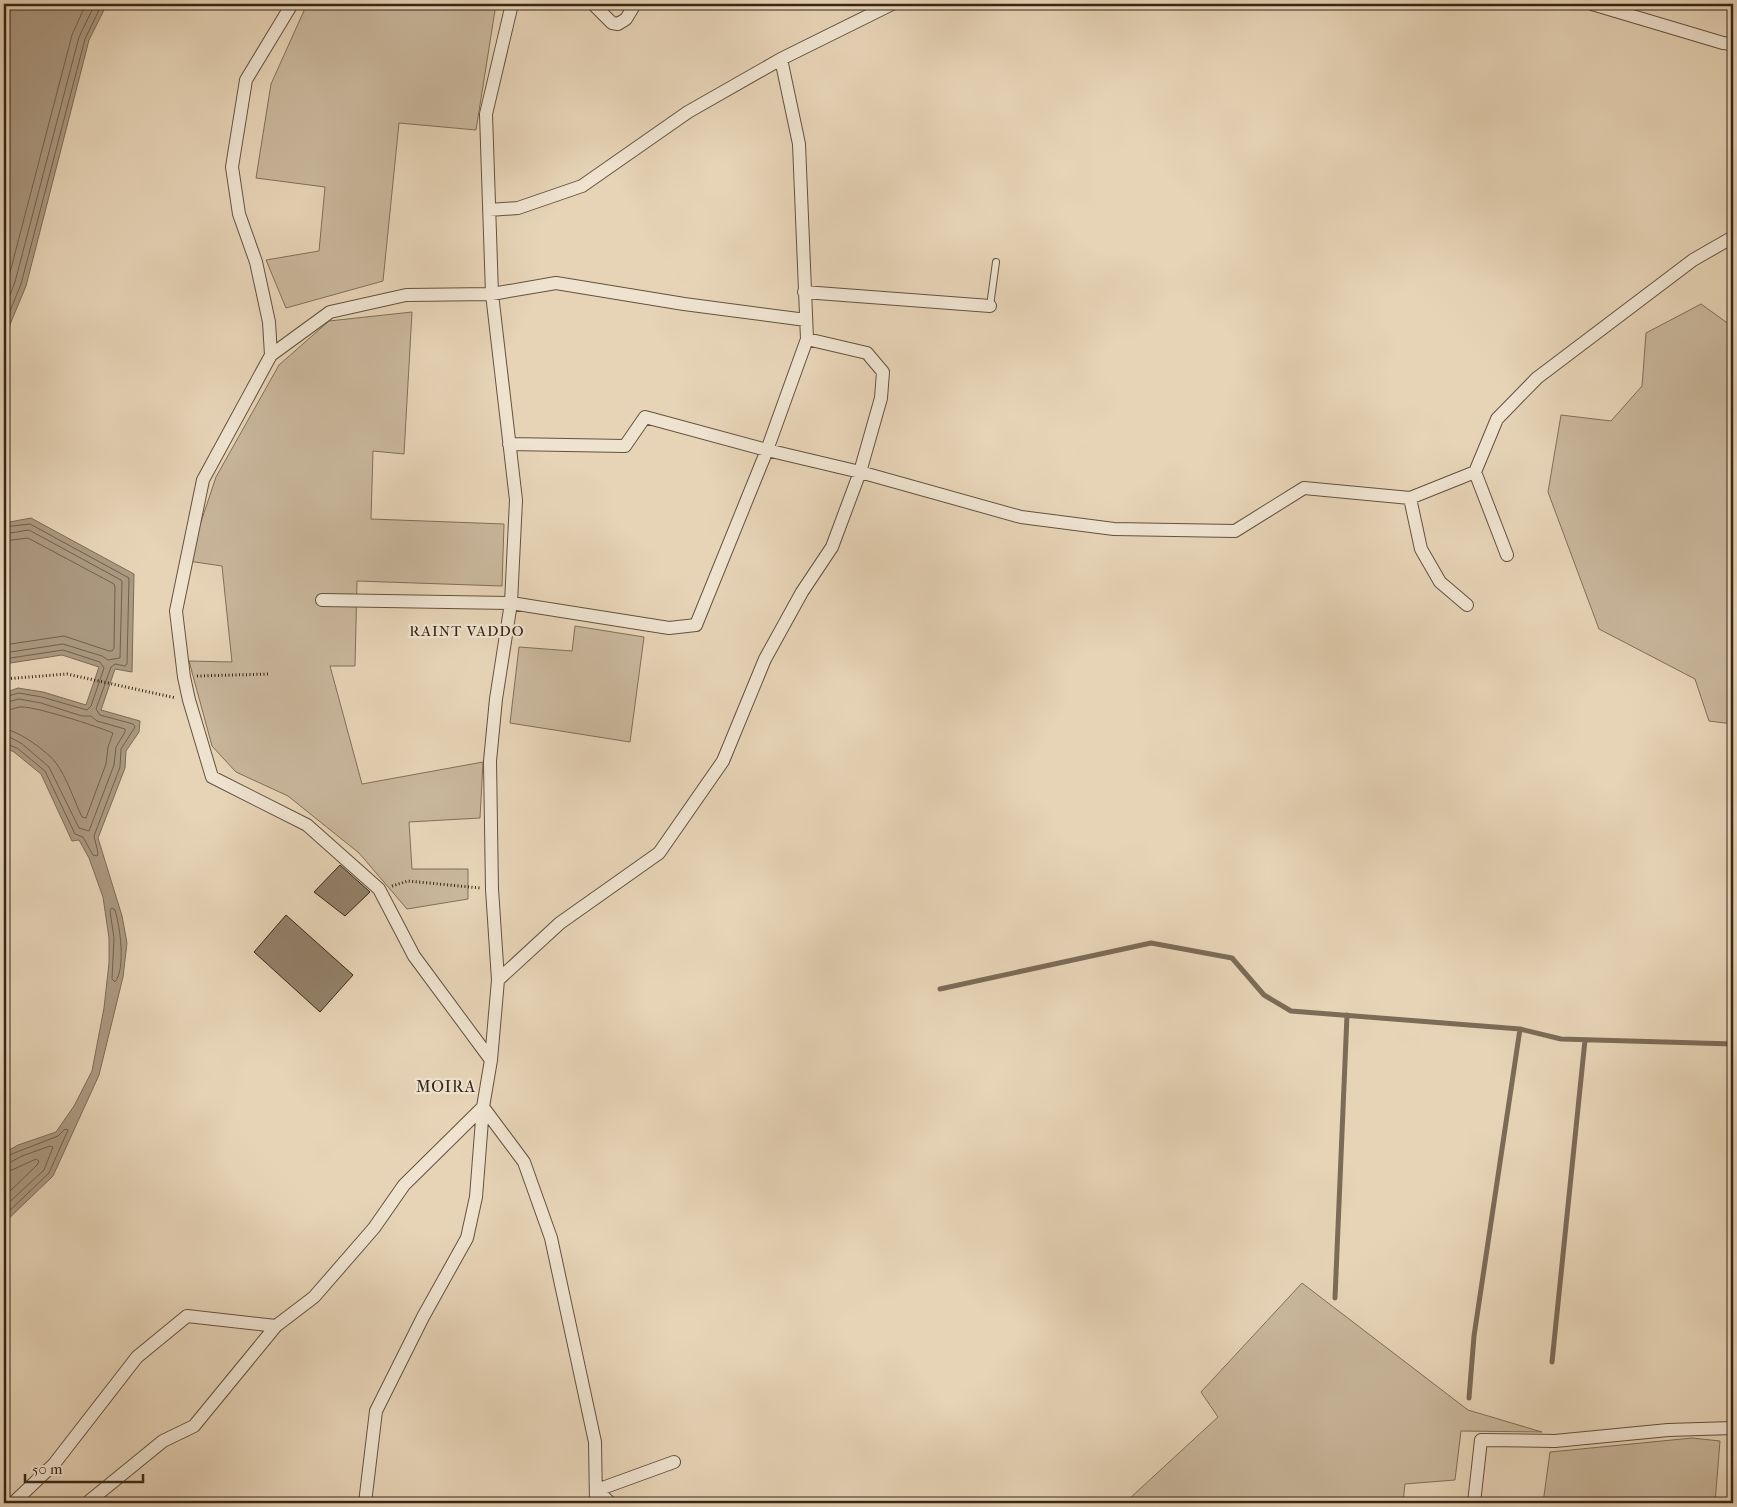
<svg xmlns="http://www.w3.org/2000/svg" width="1737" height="1507" viewBox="0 0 1737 1507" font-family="'IM FELL French Canon',serif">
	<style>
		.green { fill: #c9b79c; stroke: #806f5a }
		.water { fill: #ab9981; stroke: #7c6b57 }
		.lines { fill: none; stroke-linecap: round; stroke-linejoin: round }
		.shore { stroke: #70604c; stroke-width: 1 }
		.stream { stroke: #7c6b57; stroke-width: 5 }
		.building { fill: #92816a; stroke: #362717 }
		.lane-casing { stroke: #62523f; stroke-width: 8 }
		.street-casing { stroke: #62523f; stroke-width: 14 }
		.path { stroke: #362717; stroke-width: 3; stroke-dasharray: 1 2.5; stroke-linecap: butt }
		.lane { stroke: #efe3d0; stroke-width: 6 }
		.street { stroke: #efe3d0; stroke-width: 12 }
		.labels { text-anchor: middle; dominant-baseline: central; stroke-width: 4.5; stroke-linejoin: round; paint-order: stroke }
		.neighbourhood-label { font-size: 15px; letter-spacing: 1px; fill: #362717; stroke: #efe3d0 }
		.quarter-label { font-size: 16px; letter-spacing: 1px; fill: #362717; stroke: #efe3d0 }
	</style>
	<rect width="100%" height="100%" fill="#e7d4b7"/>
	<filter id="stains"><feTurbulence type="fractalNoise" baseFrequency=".004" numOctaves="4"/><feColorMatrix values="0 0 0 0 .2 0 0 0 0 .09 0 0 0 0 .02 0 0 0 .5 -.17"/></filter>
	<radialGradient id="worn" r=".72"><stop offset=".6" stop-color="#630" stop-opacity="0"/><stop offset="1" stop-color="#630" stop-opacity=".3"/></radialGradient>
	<!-- green -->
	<path class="green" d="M307 4H352L368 10 372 4H496L476 130 399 123 383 281 286 308 266 260 319 251 325 187 256 178 271 84Z
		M1701 304 1733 327V724L1709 721 1695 679 1599 629 1548 492 1561 415 1611 421 1642 386 1646 333Z
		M412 312 404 454 373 451 371 519 504 524 502 586 357 581 355 666H330L362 784 483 762 480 818 409 822 412 869H468V899L407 909 359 853 288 796 236 772 212 746 189 661 232 662 222 566 188 561 216 477 279 365 329 321Z
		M575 626 644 637 630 742 510 723 519 647 572 651Z
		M1302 1283 1468 1410 1542 1432 1461 1431 1455 1480 1405 1484 1403 1503H1133L1129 1499 1218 1417 1201 1392Z
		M1692 1438 1720 1441 1715 1503H1543L1550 1452Z"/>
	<!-- water -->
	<path class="water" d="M4 4H107L89 40 26 286 4 339Z
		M31 518 134 574 132 672 115 669 101 710 140 721 139 732 126 751 125 768 98 838 122 916 127 943 123 977 99 1075 53 1176 4 1223V1153L18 1145 56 1132 74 1106 92 1071 104 1008 109 963V938L103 897 89 858 79 840 72 841 41 774 14 752 4 747V693L18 688 43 692 86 705 99 667 62 655 4 664V523Z"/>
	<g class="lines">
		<!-- shore -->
		<path class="shore" d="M4 291 8 280 72 35 86 4
			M4 310 15 282 79 37 95 4
			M4 326 21 284 85 39 102 4
			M4 527 30 524 129 578 127 664 125 666 115 664 111 667 96 709 100 715 133 724 135 727 121 749 120 767 94 836 98 853 97 856 93 855 83 837 75 834 45 771 17 748 4 743
			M4 534 29 530 121 580 122 582 120 658 108 660 102 656 63 644 4 653
			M4 541 28 538 114 584 115 587 114 648 112 651H109L64 636 4 645
			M4 659 63 650 100 662 104 668 91 706 87 710 42 697 19 693 4 697
			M4 703 19 699 41 703 82 716H91L97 721 125 729V732L116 747 114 765 89 831 79 828 49 767 21 743 9 737H4
			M4 711C9 711 14 708 19 707 32 705 99 727 113 733L108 747 106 764 86 818 82 817C74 800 67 778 56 763 48 752 18 730 4 729
			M112 908 115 910C120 926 126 969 115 982L112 979 114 938 110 911Z
			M4 1157 58 1136 65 1129 68 1130 49 1173 4 1216
			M4 1164 9 1163 22 1156 50 1146 53 1147 44 1170 4 1207
			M4 1171 12 1170 36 1159 39 1161 37 1165 4 1197"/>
		<!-- stream -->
		<path class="stream" d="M940 989 1151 943 1232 958 1264 995 1291 1011 1520 1029 1561 1039 1733 1044
			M1335 1298 1347 1015
			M1552 1362 1585 1040
			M1469 1398 1474 1336 1520 1029"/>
	</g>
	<!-- building -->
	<path class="building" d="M340 865 370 892 345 916 314 892Z
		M286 915 353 975 320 1012 254 952Z"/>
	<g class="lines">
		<defs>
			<path id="lane" d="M990 306 996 262"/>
			<path id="street" d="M512 4 486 114 492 294 516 500 511 603 496 699 490 761 492 889 498 980 491 1060 483 1107 524 1162 551 1238 595 1442 596 1503
				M593 4 612 23 618 24 626 19 635 4
				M1592 4 1723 43 1733 44
				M489 210 518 208 582 186 688 112 781 59 892 4
				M804 292 990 306
				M271 355 269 322 256 262 239 214 232 167 246 80 292 4
				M509 444 625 446 645 417 767 450 860 472 1021 517 1114 529 1235 531 1304 488 1410 498 1475 472 1497 419 1537 378 1693 260 1733 237
				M1475 472 1507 555
				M1410 498 1421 549 1440 582 1467 605
				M322 600 511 603 669 628 696 625 767 450 807 339 799 144 781 59
				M498 980 560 923 659 853 723 761 765 659 802 592 832 547 860 472 881 398 883 372 867 353 807 339
				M491 1060 414 956 379 889 307 825 212 777 189 700 184 677 176 611 203 480 271 355 330 312 406 295 492 294 556 283 684 304 806 320
				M13 1503 54 1464 137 1357 187 1316 276 1326 314 1297 374 1228 404 1185 483 1107
				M87 1503 163 1441 194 1426 276 1326
				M365 1503 376 1411 423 1317 467 1238 476 1197 483 1107
				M610 1503 597 1490 674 1462
				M1474 1503 1481 1440 1555 1441 1668 1430 1733 1428"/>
		</defs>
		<!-- lane casing -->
		<use href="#lane" class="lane-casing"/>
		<!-- street casing -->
		<use href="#street" class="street-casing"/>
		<!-- path -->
		<path class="path" d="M197 676 270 674
			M4 679 67 674 176 698
			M392 886 408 881 480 888"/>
		<!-- lane -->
		<use href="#lane" class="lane"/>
		<!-- street -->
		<use href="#street" class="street"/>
	</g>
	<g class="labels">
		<!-- neighbourhood labels -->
		<g class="neighbourhood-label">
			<text x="467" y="631">RAINT VADDO</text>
		</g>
		<!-- quarter labels -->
		<g class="quarter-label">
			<text x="446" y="1086">MOIRA</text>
		</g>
	</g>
	<!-- margin -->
	<rect width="1737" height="1507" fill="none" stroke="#e7d4b7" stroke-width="20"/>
	<rect x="5" y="5" width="1727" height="1497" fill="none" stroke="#362717" stroke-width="2.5"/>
	<rect x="10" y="10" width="1717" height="1487" fill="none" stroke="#362717"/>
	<!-- scale -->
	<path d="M25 1474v8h118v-8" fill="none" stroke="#362717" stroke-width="2.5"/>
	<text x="32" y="1474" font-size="15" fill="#362717" stroke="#efe3d0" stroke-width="4" paint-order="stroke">50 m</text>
	<rect width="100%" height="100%" filter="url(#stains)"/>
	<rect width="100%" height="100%" fill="url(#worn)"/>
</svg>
